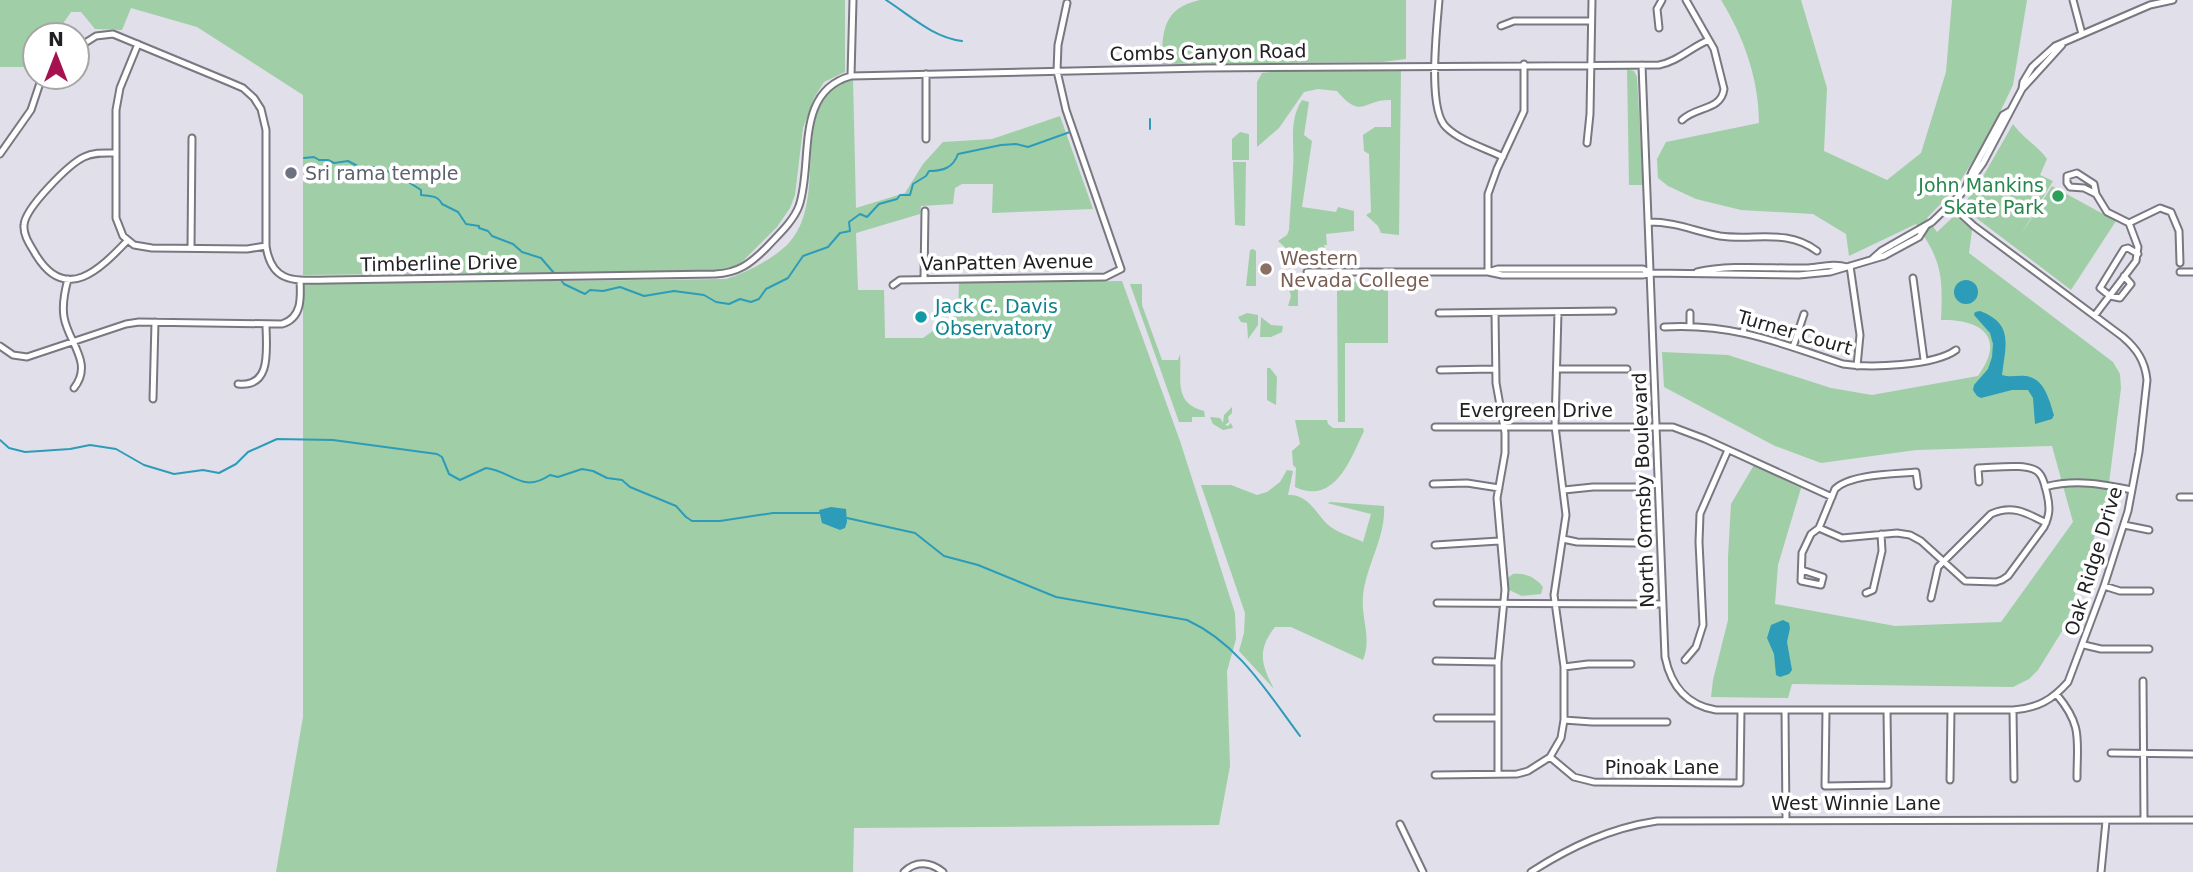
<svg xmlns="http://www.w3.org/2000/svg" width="2193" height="872" viewBox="0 0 2193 872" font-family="'DejaVu Sans',sans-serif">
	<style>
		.green { fill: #a0cea7 }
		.water { fill: #2d9cb8 }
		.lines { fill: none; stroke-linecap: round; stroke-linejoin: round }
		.stream { stroke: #2d9cb8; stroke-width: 2 }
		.minor-casing { stroke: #797780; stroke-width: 9 }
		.minor { stroke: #fff; stroke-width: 5 }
		.worship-dot { fill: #6b7280; stroke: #fff; stroke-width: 2.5 }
		.leisure-dot { fill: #2e9e5b; stroke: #fff; stroke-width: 2.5 }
		.education-dot { fill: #8d6e63; stroke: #fff; stroke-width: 2.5 }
		.culture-dot { fill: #0f9aa8; stroke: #fff; stroke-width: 2.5 }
		.labels { text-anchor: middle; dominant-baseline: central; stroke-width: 7; stroke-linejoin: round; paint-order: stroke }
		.street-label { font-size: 19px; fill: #212023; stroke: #fff }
		.worship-label { font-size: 19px; fill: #5b616d; stroke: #fff; text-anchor: start }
		.leisure-label { font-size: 19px; fill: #27864d; stroke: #fff; text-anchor: end }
		.education-label { font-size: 19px; fill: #785e54; stroke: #fff; text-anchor: start }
		.culture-label { font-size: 19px; fill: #0d838f; stroke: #fff; text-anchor: start }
	</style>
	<rect width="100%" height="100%" fill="#e1dfe9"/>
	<!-- green -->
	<path class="green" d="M0 0H845V72L824 82 814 98 803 128 795 195 790 208 777 227 737 267 725 270 673 271 303 275V95L197 27 131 8 122 30 95 29 81 12H71L55 35H35V67H0Z
		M1200 0H1406V59L1382 62 1162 64C1162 31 1163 8 1200 0Z
		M1721 0H1801L1827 88 1824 151 1887 180 1921 153 1946 72 1952 0H2027L2013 85 1990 133 1956 188 1927 218 1937 232 1952 218 1957 217 1972 230 1969 253 2113 362 2120 374 2121 388 2107 499 2064 628 2038 670 2029 679 2013 687 1792 684 1788 698 1711 697 1713 680 1728 620V557L1731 504 1754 465 1801 488 1778 565 1775 604 1895 626 2001 622 2073 522 2052 446 1916 450 1821 463 1775 446 1664 387 1662 352 1728 355 1831 388 1872 395 1978 376C1982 370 1987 362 1989 355 1997 325 1962 319 1941 320 1943 276 1942 261 1916 224L1849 256 1846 234 1813 214 1741 210 1696 199 1668 186 1658 178 1657 159 1666 142 1759 123C1759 80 1744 37 1721 0Z
		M1627 69 1634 71 1637 77 1643 185H1629Z
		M1286 70 1401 71 1399 235 1381 233 1378 226 1366 215 1371 212 1369 154 1364 151 1363 135 1375 127H1391V100C1362 99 1363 121 1337 91L1318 89 1304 92 1279 128 1257 147V82L1262 73Z
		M853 79 856 208 905 193 923 164 943 142 992 139 1060 116 1093 209 992 213 993 184H962L955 188 953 204 921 206 920 214 856 233 858 290H884L885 338H923L958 313 959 283 1122 281 1180 441 1235 613 1236 639 1227 671 1230 766 1219 825 854 828 853 872H276L303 717V284L726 279C748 271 770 261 787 245 826 206 796 132 829 91 835 84 845 82 853 79Z
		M1302 100 1309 102 1304 135 1312 141 1302 207 1336 212 1338 207 1354 211V231L1326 234 1327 245H1324L1328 258 1321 263 1304 264 1278 241 1287 235 1289 230C1290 210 1292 190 1293 169 1295 144 1288 122 1302 100Z
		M2013 124C2024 139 2038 146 2047 159L2040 175 2053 181 2020 236 2052 186 2116 221 2071 290 1975 217 1963 205 1977 187Z
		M1240 132 1249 134V160H1232V139Z
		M1233 162H1246L1245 226 1235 225Z
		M1253 249 1256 251V286H1246L1250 250Z
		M1349 282H1388V343H1345V422H1338L1337 286Z
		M1130 284H1142V305L1162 360H1178L1180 354C1182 380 1173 403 1204 411L1205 417H1192V422H1179Z
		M1293 284 1298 285V306H1288L1291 296 1289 289Z
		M1247 313 1258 315V325L1248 339 1247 323 1241 322 1238 317Z
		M1261 317 1271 325 1283 326 1282 332 1271 337H1260Z
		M1267 368H1270L1277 377 1276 405 1267 400Z
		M1232 407V413L1228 417 1229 422 1225 425 1228 426 1231 423 1233 428 1223 430 1213 424 1210 417 1220 418 1223 423 1224 415Z
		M1295 420H1327L1328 424 1333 428H1363L1364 431C1351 458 1335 506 1295 487L1296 468 1293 465 1292 451 1300 444Z
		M1287 470 1293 471 1288 495C1308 494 1315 512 1327 524 1335 532 1353 537 1363 542L1371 514 1327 503 1331 502 1384 506C1386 537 1366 565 1363 596 1361 620 1372 638 1363 660L1291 627H1275C1257 650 1261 664 1274 689L1239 651 1244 633 1245 613 1201 485H1231L1257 495 1267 492 1280 482Z
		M1513 574C1526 573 1535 577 1543 587L1541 594 1522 596 1507 589 1506 579Z"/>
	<!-- water -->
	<path class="water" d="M1954 292a12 12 0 1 1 24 0a12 12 0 1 1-24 0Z
		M1980 311C2015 324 2005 347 2002 375 2011 378 2021 374 2030 377 2045 381 2050 402 2054 415L2052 419 2035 424 2033 398 2028 390H2012L1981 398 1977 396 1973 390 1974 385 1988 369 1992 357 1993 344 1990 333 1974 315 1975 312Z
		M831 507 846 509 847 522 845 528 840 530 822 523 819 510Z
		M1783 620 1789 623 1790 628 1787 642 1792 670 1789 674 1780 677 1776 675 1774 654 1767 638 1771 625Z"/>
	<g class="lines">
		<!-- stream -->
		<path class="stream" d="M886 0C911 16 932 37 962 41
			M1150 119V129
			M304 158 314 157 319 160H328L334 163 348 161 367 171H370L374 167 396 174 421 190V195C429 196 438 195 442 204L458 212 466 224 479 226V228L488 231 492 236 513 244 522 252 541 258 554 273
			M561 280 564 284 585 294 590 290 603 291 620 287 644 296 674 291 704 295 716 302 729 304 740 299 751 302 759 299 766 289 788 278 803 256 828 247 840 233 850 231 849 222 860 214 867 217 879 204 897 199 900 195H910L913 184 926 176 929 171C943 171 953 168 958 154L1001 145 1016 144 1028 147 1070 132
			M0 440 9 448 25 452 70 449 90 445 116 449 144 465 174 474 203 470 219 473 236 464 248 452 277 439 333 440 437 454 442 457 449 474 460 480 486 468C512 471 522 494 550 475L558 477 582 469 593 471 607 478 622 480 630 487 676 506 686 517 692 521H720L773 513H821
			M847 518 915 533 944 556 978 565 1056 597 1187 620C1239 644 1267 692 1300 736"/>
		<defs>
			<path id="minor" d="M1439 0C1437 27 1427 109 1446 127 1460 141 1485 148 1503 157
				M2073 0 2082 34
				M1501 26 1514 21H1590
				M1659 28 1657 9 1662 0
				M138 44 120 88 116 110V218L123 236 134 245 152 248 247 249 266 246
				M77 48 96 36 113 34 229 82 243 88 254 98 261 109 266 130V246C272 286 298 280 330 280L715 274C738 273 750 264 766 248 777 236 793 222 799 206 814 163 793 92 851 76L1205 68 1659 65C1679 61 1691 47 1709 40
				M1642 65 1665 657C1671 686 1686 705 1716 710H2013C2038 708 2052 700 2068 682L2104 586 2128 511 2139 452 2147 380C2145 361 2137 349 2123 337L1974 226 1951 205
				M926 74V139
				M851 76 853 0
				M2022 89 2023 82 2032 67 2055 46 2150 5 2173 0
				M1682 120C1696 106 1721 111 1724 89L1714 49 1686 0
				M1587 143 1590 114 1592 0
				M116 153C105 153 94 152 84 157 69 164 25 208 24 225 23 236 31 246 36 255 66 304 100 269 127 241
				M0 154 31 110 42 77
				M1966 187 1972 172 2003 115 2010 111
				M1649 222C1676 222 1694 231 1720 236 1754 241 1787 228 1817 251
				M2129 223 2160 208 2171 212 2179 231 2180 263
				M191 248 192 138
				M1872 259 1881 251 1932 222 1961 194 1983 163 2022 89 2062 45
				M1850 266 1860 335 1857 366
				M1307 272H1488L1502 275H1643L1651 273 1799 275 1830 272 1884 256 1919 237 1926 226
				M1488 272V194L1497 169 1524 111V64
				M1488 272 1498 269H1643L1651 273
				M1697 272C1732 264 1772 269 1808 268 1821 267 1834 263 1847 267
				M2180 272H2193
				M2124 276 2131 284 2120 298 2110 296 2100 288 2124 249 2128 248 2138 254
				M1913 278 1924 360
				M68 279C65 290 62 305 64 317 68 342 94 363 74 388
				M924 279 925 211
				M893 285 900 280 1105 277 1121 269 1066 110 1057 71 1058 45 1067 3
				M1439 313 1613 311
				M1495 313 1496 383 1505 433V453L1497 498 1505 590 1498 662V774
				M2095 315 2136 261 2138 247 2129 223 2107 212 2096 194 2094 184 2077 173 2067 176V183L2070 187 2084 188 2096 194
				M1690 326V313
				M1664 327C1733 323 1780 343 1843 364 1870 368 1934 366 1956 350
				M1743 332 1748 314
				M0 346 13 355 27 357 126 324 139 322 282 324C302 318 301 298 300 280
				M1793 347 1804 314
				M1558 369H1627
				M1440 370 1494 369
				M238 384C273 388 266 347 266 324
				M153 399 155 322
				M1435 427H1673L1705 439 1832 497
				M1433 484 1467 483 1499 488
				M2045 487C2075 479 2102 484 2132 490
				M2180 497H2193
				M2124 525 2149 530
				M1819 528 1842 538 1897 533 1910 535 1921 541 1965 581 1996 582 2002 580 2008 576 2044 527C2050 515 2050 507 2047 494 2045 487 2044 478 2039 473 2030 462 1993 468 1978 468L1979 482
				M1563 539 1577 542 1635 543 1642 541 1644 534 1642 492 1638 487H1593L1564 490
				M1435 545 1499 541
				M1802 570 1823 577 1821 585 1801 581 1802 553 1811 534 1819 528 1835 489C1850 474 1894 474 1916 472L1918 486
				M2104 586 2120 591H2150
				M1866 593 1873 590 1882 551 1881 534
				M1931 598 1938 567 1991 514C2012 504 2027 513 2046 523
				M1437 603 1663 604
				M2084 645 2101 649H2149
				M1685 660 1696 647 1703 625 1699 542 1700 514 1728 450
				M1436 661 1498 662
				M1564 667 1588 664H1631
				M2143 681 2144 820
				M2057 695C2083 726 2077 740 2077 778
				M1785 710 1786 820
				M1826 710 1825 786 1888 785 1887 710
				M2013 710 2014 779
				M1437 718H1498
				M1564 720 1592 722H1667
				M2111 753 2193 754
				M1550 757 1574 777 1594 782 1740 783 1741 710
				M1435 775 1517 774 1528 771 1550 757 1561 738 1564 720V667L1554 595 1566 515 1555 426 1558 312
				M1950 780 1951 710
				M1400 824 1423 872
				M904 872C916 860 931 862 943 872
				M1531 872C1570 847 1610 828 1657 821L2193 820
				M2101 872 2106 821"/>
		</defs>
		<!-- minor casing -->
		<use href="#minor" class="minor-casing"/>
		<!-- minor -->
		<use href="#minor" class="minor"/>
	</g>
	<!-- markers -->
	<circle class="worship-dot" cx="291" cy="173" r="7"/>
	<circle class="leisure-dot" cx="2058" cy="196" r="7"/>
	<circle class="education-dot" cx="1266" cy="269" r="7"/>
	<circle class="culture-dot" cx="921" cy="317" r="7"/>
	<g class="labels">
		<!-- street labels -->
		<g class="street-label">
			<text transform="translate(1208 52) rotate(-1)">Combs Canyon Road</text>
			<text transform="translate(1007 262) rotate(-1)">VanPatten Avenue</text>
			<text transform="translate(439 263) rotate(-1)">Timberline Drive</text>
			<text transform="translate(1795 332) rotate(16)">Turner Court</text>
			<text x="1536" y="410">Evergreen Drive</text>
			<text transform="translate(1643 490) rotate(-92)">North Ormsby Boulevard</text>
			<text transform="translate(2093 561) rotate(-73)">Oak Ridge Drive</text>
			<text x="1662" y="767">Pinoak Lane</text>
			<text x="1856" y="803">West Winnie Lane</text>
		</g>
		<!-- worship labels -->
		<g class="worship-label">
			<text x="305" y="173">Sri rama temple</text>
		</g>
		<!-- leisure labels -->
		<g class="leisure-label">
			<text x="2044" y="185">John Mankins<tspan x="2044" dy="22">Skate Park</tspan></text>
		</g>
		<!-- education labels -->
		<g class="education-label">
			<text x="1280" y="258">Western<tspan x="1280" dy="22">Nevada College</tspan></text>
		</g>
		<!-- culture labels -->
		<g class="culture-label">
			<text x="935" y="306">Jack C. Davis<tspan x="935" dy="22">Observatory</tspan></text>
		</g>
	</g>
	<!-- north arrow -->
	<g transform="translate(56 56)"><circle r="33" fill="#ffffff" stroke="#a6a6a7" stroke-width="2"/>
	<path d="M0-5L12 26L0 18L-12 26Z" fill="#a5124f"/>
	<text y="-10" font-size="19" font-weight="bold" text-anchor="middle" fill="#212023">N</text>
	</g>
</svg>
